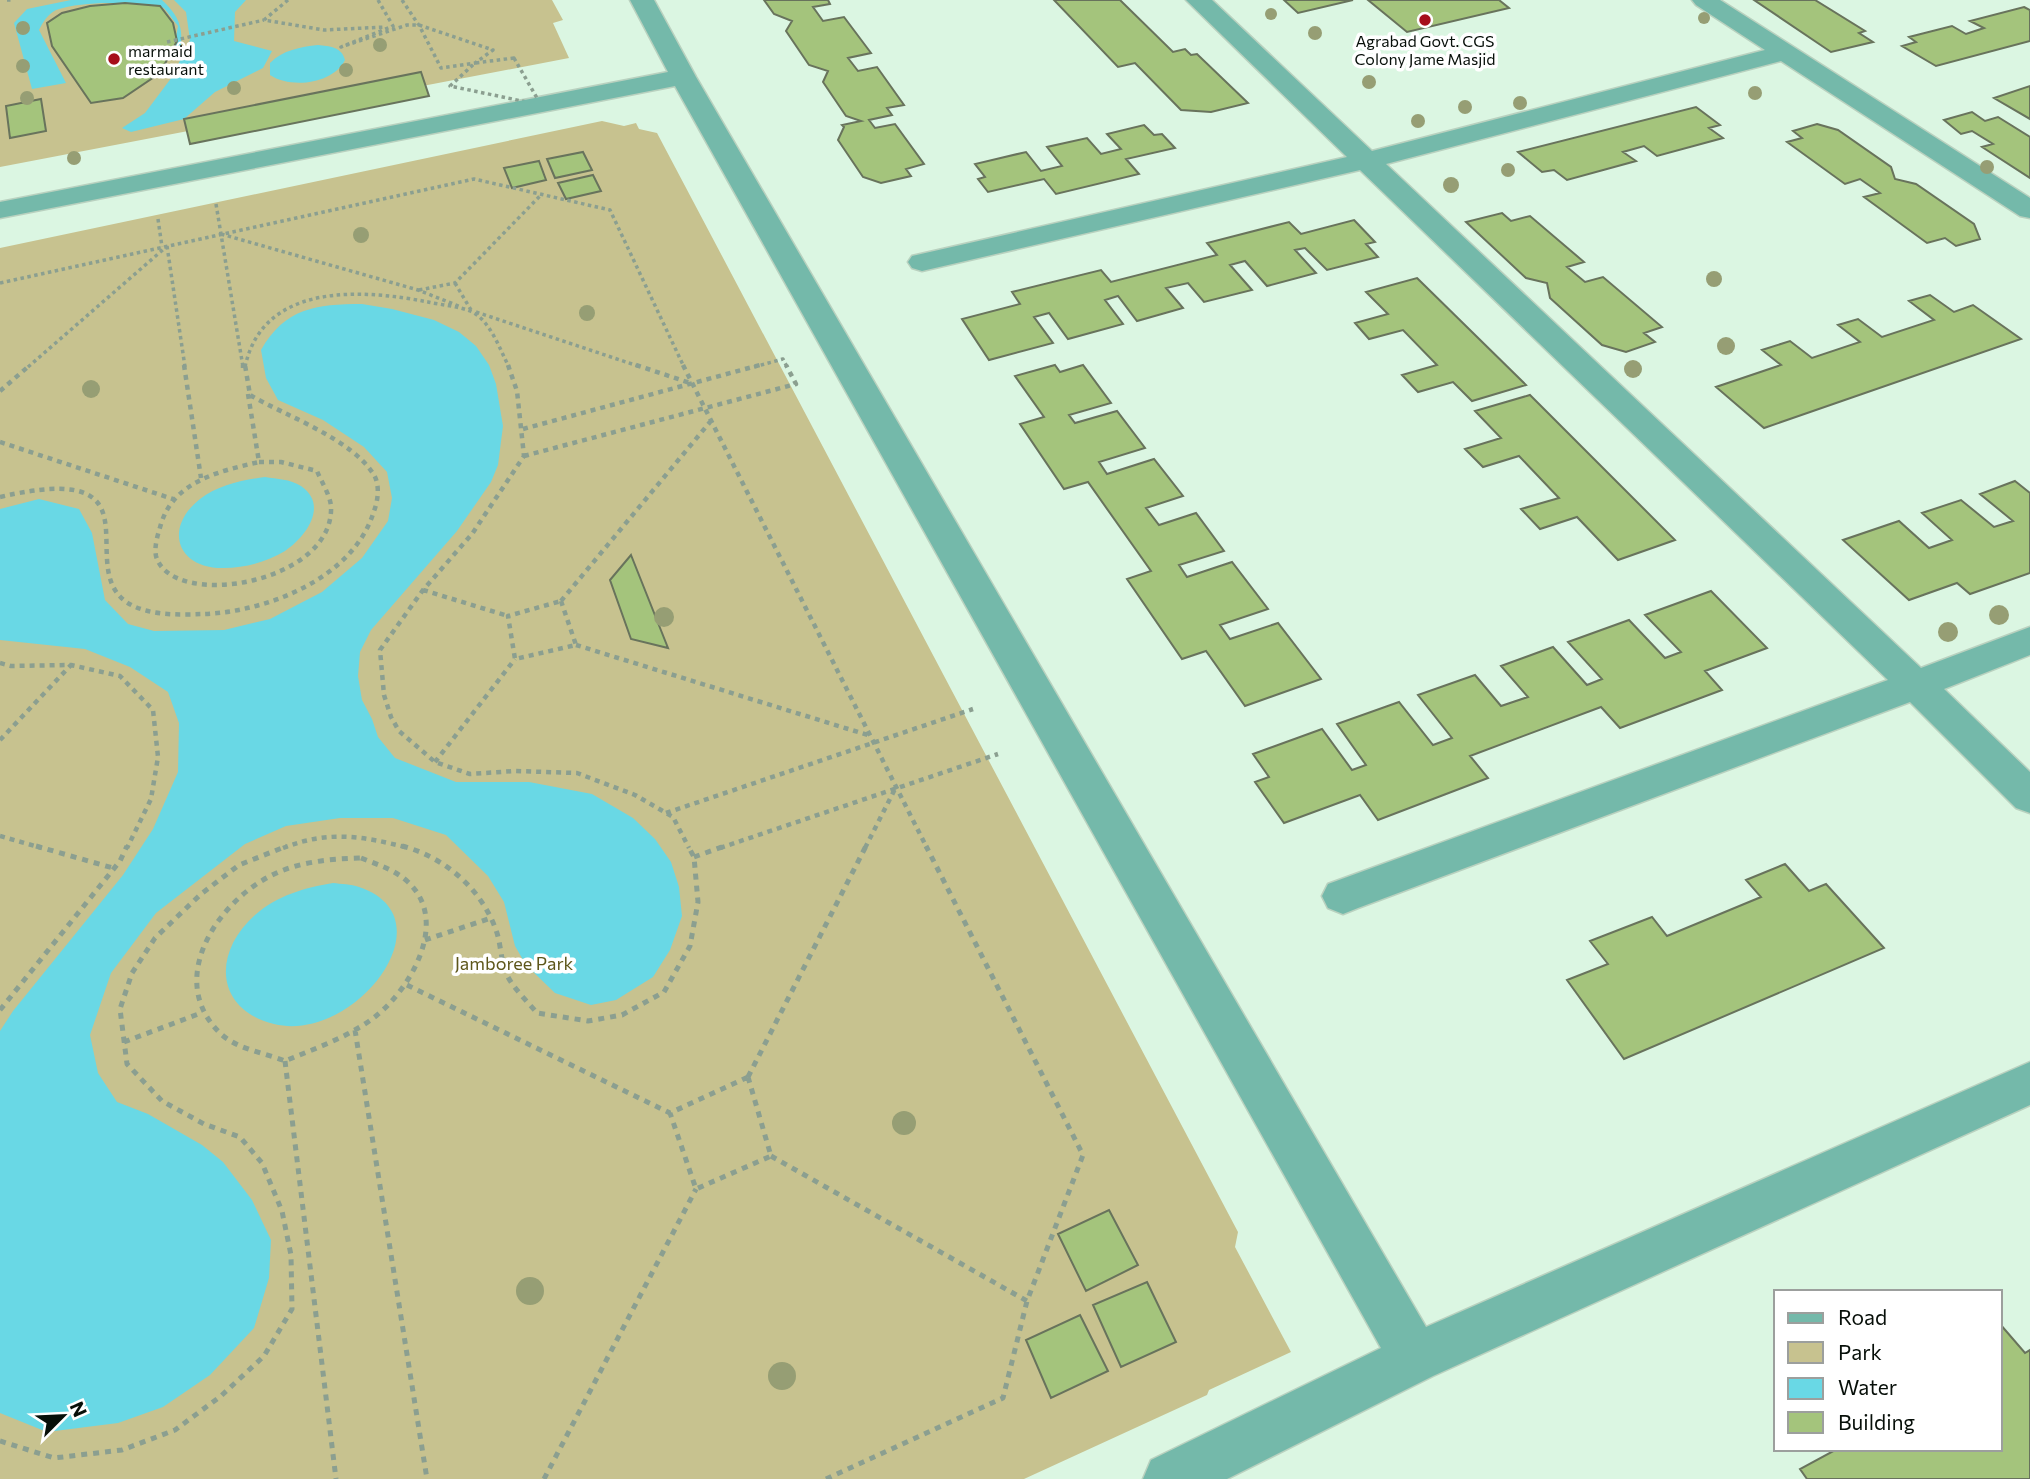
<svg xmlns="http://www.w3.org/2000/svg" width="2030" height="1479" viewBox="0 0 2030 1479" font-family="Commissioner,sans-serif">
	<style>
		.green { fill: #c7c28f }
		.water { fill: #69d8e5 }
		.building { fill: #a4c47c; stroke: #68735c; stroke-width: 2 }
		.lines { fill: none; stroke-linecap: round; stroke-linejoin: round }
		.minor-casing { stroke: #b9d1bf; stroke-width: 3 }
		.path-far2 { stroke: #8b9f90; stroke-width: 3.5; stroke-dasharray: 3.5 3.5; stroke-linecap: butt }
		.path-far1 { stroke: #8b9f90; stroke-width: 4.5; stroke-dasharray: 5 5; stroke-linecap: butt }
		.path { stroke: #8b9f90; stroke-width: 5; stroke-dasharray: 6 6; stroke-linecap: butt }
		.minor { fill: #74b9aa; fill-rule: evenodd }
		.tree { fill: #969e74 }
		.poi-dot { fill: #a60e1a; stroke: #fff; stroke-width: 2.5 }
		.labels { text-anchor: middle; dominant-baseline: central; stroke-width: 7; stroke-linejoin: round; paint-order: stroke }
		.far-poi-label { font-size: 16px; fill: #070f09; stroke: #fff }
		.park-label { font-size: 18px; fill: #5d561a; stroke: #fff }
	</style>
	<rect width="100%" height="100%" fill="#dbf6e2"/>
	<!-- green -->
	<path class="green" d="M0 0H552L563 20 553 23 569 58 0 167Z
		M602 121 624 126 636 123 639 129 657 133 1238 1232 1235 1247 1291 1352 1209 1390 1207 1395 1024 1479H0V248Z"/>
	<!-- water -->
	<path class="water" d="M71 0H162C177 14 183 25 181 45L174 48 178 26 164 8C133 2 86 0 56 10 48 14 43 22 39 30L66 83 32 89 14 23 27 9Z
		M174 0H246L235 12 234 41 272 51 263 68 215 92 184 119 131 132 122 128 145 113 172 77 190 40 186 12Z
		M318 45C329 46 342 47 345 60 333 84 291 89 270 75V63C283 50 300 47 318 45Z
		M362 304 392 309 434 320 459 332 476 346 489 365 496 384 503 426 498 465 491 482 457 531 371 630 360 652 358 676 362 700 372 719 378 737 395 758 456 782H529L592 794 633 818 655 839 671 862 679 887 682 916 670 950 653 977 616 1000 591 1005 555 993 526 965 515 946 504 902 488 876 446 835 393 818H340L286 826 245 844 156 913 111 973 90 1035 98 1073 117 1102 148 1114 202 1145 223 1162 252 1200 271 1240 269 1278 254 1328 210 1375 163 1407 118 1423 47 1432 0 1413V1031L13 1011 123 875 153 829 178 772 179 723 168 692 130 667 85 649 0 640V509L39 499 79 509 92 533 105 600 128 624 154 631 224 630 270 619 322 592 362 558 388 521 392 498 387 472 364 447 323 420 278 400 266 378 261 350C285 308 316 304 362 304Z
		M265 477C277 479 290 479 301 486 329 505 306 537 285 551 267 562 245 568 224 568 177 569 163 528 200 499 218 485 243 480 265 477Z
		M333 883C341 884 351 884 359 887 452 918 354 1044 274 1024 214 1009 213 952 255 915 278 895 304 888 333 883Z"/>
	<!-- building -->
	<path class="building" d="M764 0H828L830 4 813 7 823 21 844 17 871 53 848 58 858 71 877 67 904 105 887 108 892 115 869 120 875 128 895 124 924 164 906 169 911 176 881 183 863 177 838 140 844 127 842 125 861 121 846 116 823 82 828 71 809 65 786 31 792 21 774 14Z
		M1054 0H1120L1173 52 1185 49 1191 55 1197 54 1248 103 1211 112 1181 110 1135 63 1118 67Z
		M1284 0H1353L1298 13Z
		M1368 0H1499L1509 8 1407 32Z
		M1754 0H1815L1865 31 1859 33 1873 42 1831 52Z
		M125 3 160 6 173 23 177 41 160 73 123 98 91 103 52 46 47 23 62 13 90 6Z
		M2024 7 2030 10V41L1936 66 1902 46 1916 42 1909 37 1952 26 1966 34 1984 28 1970 21Z
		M421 72 429 96 190 144 184 119Z
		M2030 86V119L1994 98Z
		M41 99 46 131 10 138 6 106Z
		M1696 107 1720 125 1709 128 1723 138 1657 156 1644 146 1623 152 1636 161 1567 180 1554 170 1542 172 1518 152Z
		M1972 112 1985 121 1998 117 2030 137V178L1982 147 1993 144 1972 131 1961 134 1944 120Z
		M1817 124 1838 130 1891 167 1895 179 1916 184 1974 224 1980 239 1956 246 1945 238 1927 243 1864 197 1880 193 1860 179 1845 184 1787 142 1802 138 1793 131Z
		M1144 125 1154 135 1162 134 1175 148 1126 159 1139 174 1056 194 1044 179 988 192 978 179 985 177 975 164 1026 152 1041 171 1062 166 1047 147 1087 138 1101 154 1121 149 1107 134Z
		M583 152 592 170 555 178 547 159Z
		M539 161 546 180 512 188 504 168Z
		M593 175 601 191 566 199 558 183Z
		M1502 213 1511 221 1530 216 1584 262 1567 267 1585 282 1603 277 1662 327 1644 333 1655 342 1626 352 1602 345 1550 298 1547 283 1526 278 1466 222Z
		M1354 220 1375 242 1366 244 1378 257 1327 270 1305 248 1295 250 1316 273 1267 286 1245 261 1230 265 1252 290 1204 302 1188 283 1166 288 1183 308 1137 321 1118 296 1105 300 1123 324 1068 339 1049 313 1034 317 1053 343 989 360 962 319 1020 304 1012 292 1101 270 1111 282 1217 255 1207 243 1289 222 1301 234Z
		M1417 278 1526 385 1472 401 1453 382 1418 392 1402 375 1437 365 1403 330 1369 339 1355 323 1388 314 1366 292Z
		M1930 295 1954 312 1973 305 2021 339 1764 428 1716 387 1781 365 1762 350 1790 341 1812 358 1860 342 1838 325 1858 319 1882 337 1934 320 1909 301Z
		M1055 365 1060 372 1083 365 1111 403 1069 415 1075 423 1117 411 1145 448 1099 462 1107 474 1154 459 1183 496 1146 508 1159 525 1196 513 1224 551 1179 565 1187 577 1232 562 1268 609 1220 625 1230 639 1278 623 1321 679 1245 706 1206 651 1182 659 1127 579 1151 571 1088 482 1064 489 1020 424 1044 417 1015 376Z
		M1530 395 1675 540 1618 560 1577 517 1540 529 1521 509 1559 498 1519 456 1483 467 1465 449 1501 438 1475 411Z
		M2015 481 2030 493V573L1970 594 1957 583 1909 600 1843 540 1899 521 1929 548 1952 540 1922 513 1961 500 1994 527 2013 521 1980 494Z
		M631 555 668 648 631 639 610 580Z
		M1711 591 1767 648 1705 671 1722 690 1620 728 1601 707 1470 756 1488 778 1378 820 1360 795 1284 823 1255 782 1269 777 1253 754 1322 729 1352 770 1366 765 1337 724 1399 702 1433 745 1452 738 1418 695 1475 675 1501 706 1528 697 1501 666 1553 647 1587 685 1602 679 1568 642 1629 620 1665 658 1681 652 1645 615Z
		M1785 864 1809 891 1826 884 1884 948 1624 1059 1567 980 1608 964 1590 941 1652 917 1667 936 1761 897 1746 880Z
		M1109 1210 1138 1265 1086 1291 1058 1234Z
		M1147 1282 1176 1342 1121 1367 1093 1305Z
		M1080 1315 1108 1371 1051 1398 1026 1340Z
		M2000 1324 2025 1353 2030 1350V1479H1807L1800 1469 1837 1449H2000Z"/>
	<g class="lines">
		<defs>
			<path id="minor" d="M630 0H654L696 77 1426 1327 2030 1062V1105L1433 1376 1227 1479H1143L1151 1460 1381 1348 675 86 0 218V202L668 72Z
				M1186 0H1212L1372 151 1765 50 1696 5 1692 0H1720L2030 198V218L2020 216 1781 61 1386 164 1921 668 2030 627V655L1944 689 2030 772V813L2016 808 1910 702 1358 908 1343 914 1328 908 1322 896 1328 884 1888 680 1360 170 922 271 912 268 908 262 912 256 1347 157Z"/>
		</defs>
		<!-- minor casing -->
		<use href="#minor" class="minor-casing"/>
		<!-- path-far2 -->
		<path class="path-far2" d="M7 0H14
			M288 0 264 20 324 30 385 27
			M378 0 393 26 341 47 407 25H419
			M402 0 418 24
			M419 25 493 50 475 63 441 68Z
			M167 42 264 20
			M514 58 541 105 450 86 475 63Z
			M216 204 243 367
			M158 219 162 247
			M221 234 418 290 461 307
			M167 246 185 367
			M0 283 474 179 610 210 684 367
			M455 283 471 310
			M419 290 455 283 541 195
			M476 312 641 367
			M28 367 166 247
			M245 367C263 282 362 289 428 302 441 305 458 306 470 311 490 319 500 350 509 367
			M754 367 783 359 787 367"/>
		<!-- path-far1 -->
		<path class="path-far1" d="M184 365 201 478
			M243 365V368
			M508 365 517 391 524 456 472 534 423 590 380 650 384 695 391 717 399 731 435 762 470 774 515 771 577 773 635 795 673 817 689 848
			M636 365 690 383
			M683 365 927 848
			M0 391 30 365
			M248 394 259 462
			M523 429 760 365
			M0 442 173 499
			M524 456 796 384 786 365
			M259 462H281L317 471C321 481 330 495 331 506 335 584 171 611 156 556 154 546 158 534 161 524 174 481 220 471 259 462Z
			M0 497C163 459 75 563 125 601 145 616 179 615 203 614 267 612 354 578 374 511 378 501 380 485 374 475 352 439 286 416 250 395L245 365
			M423 590 508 616
			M561 601 710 422
			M561 601 576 645 515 659 508 616Z
			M576 645 871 736
			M0 663 11 666 71 665 120 676 153 710 158 757 151 799 127 848
			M0 740 71 665
			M435 762 515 659
			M666 813 973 709
			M0 836 42 848
			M283 848C329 830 362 836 409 848
			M720 848 998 754
			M865 848 896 787"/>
		<!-- path -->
		<path class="path" d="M36 846 113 868
			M402 846C445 857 483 890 497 933 501 946 501 962 507 975 513 988 528 1002 537 1013L588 1021 622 1015 664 992 690 946 698 902 694 857 688 846
			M694 857 725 846
			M361 858C378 865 394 869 408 882 450 921 411 988 376 1016 349 1037 316 1048 285 1061 265 1053 237 1049 221 1034 168 984 211 911 263 880 293 862 327 859 361 858Z
			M425 940 491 918
			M407 985 670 1113
			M0 1010 120 861 127 846
			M355 1030 427 1479
			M124 1042 201 1013
			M285 1061 336 1479
			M748 1077 866 846
			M748 1077 771 1156 696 1189 670 1113Z
			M771 1156 1027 1301
			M0 1441 54 1458 122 1450 175 1430 221 1396 264 1356 292 1309 291 1255 282 1211 262 1163 240 1137 204 1124 162 1101 127 1064 120 1009 132 973 155 938 201 894 239 865 287 846
			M544 1479 696 1189
			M826 1479 1003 1398 1027 1301 1083 1155 926 846"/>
		<!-- minor -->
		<use href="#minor" class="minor"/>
	</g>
	<!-- trees -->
	<g class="tree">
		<circle cx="1271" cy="14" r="6"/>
		<circle cx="1704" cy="18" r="6"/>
		<circle cx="23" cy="28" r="7"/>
		<circle cx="1315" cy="33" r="7"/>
		<circle cx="380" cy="45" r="7"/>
		<circle cx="23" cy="66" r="7"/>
		<circle cx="346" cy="70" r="7"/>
		<circle cx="1369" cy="82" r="7"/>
		<circle cx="234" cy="88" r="7"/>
		<circle cx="1755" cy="93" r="7"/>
		<circle cx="27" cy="98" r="7"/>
		<circle cx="1520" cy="103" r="7"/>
		<circle cx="1465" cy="107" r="7"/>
		<circle cx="1418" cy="121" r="7"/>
		<circle cx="74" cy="158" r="7"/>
		<circle cx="1987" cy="167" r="7"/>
		<circle cx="1508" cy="170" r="7"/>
		<circle cx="1451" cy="185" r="8"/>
		<circle cx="361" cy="235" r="8"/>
		<circle cx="1714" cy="279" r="8"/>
		<circle cx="587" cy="313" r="8"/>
		<circle cx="1726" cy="346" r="9"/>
		<circle cx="1633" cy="369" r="9"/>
		<circle cx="91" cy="389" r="9"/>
		<circle cx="1999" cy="615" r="10"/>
		<circle cx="664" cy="617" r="10"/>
		<circle cx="1948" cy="632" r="10"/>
		<circle cx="904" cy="1123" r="12"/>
		<circle cx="530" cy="1291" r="14"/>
		<circle cx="782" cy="1376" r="14"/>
	</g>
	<!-- markers -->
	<g class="poi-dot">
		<circle cx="1425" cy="20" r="7"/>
		<circle cx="114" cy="59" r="7"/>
	</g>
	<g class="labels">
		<!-- far-poi labels -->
		<g class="far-poi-label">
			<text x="1425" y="40">Agrabad Govt. CGS<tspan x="1425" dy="18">Colony Jame Masjid</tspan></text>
			<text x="128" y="50" text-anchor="start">marmaid<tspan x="128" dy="18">restaurant</tspan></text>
		</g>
		<!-- park labels -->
		<g class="park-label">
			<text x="514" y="963">Jamboree Park</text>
		</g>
	</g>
	<!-- legend -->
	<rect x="1774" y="1290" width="228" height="161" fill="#ffffff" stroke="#9c9f9d" stroke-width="2"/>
	<rect x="1788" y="1313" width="35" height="10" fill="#74b9aa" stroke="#9c9f9d" stroke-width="2"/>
	<text x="1838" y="1325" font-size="21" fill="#070f09">Road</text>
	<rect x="1788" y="1342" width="35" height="21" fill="#c7c28f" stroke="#9c9f9d" stroke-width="2"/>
	<text x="1838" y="1360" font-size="21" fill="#070f09">Park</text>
	<rect x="1788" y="1378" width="35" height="21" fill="#69d8e5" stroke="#9c9f9d" stroke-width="2"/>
	<text x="1838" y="1395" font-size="21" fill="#070f09">Water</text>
	<rect x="1788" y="1412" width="35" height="21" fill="#a4c47c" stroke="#9c9f9d" stroke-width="2"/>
	<text x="1838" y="1430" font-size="21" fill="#070f09">Building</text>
	<!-- north arrow -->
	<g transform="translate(63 1416) rotate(66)" stroke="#ffffff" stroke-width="5" paint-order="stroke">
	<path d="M0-5L12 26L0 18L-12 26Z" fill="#070f09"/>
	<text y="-10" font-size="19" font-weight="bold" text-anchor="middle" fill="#070f09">N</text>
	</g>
</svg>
